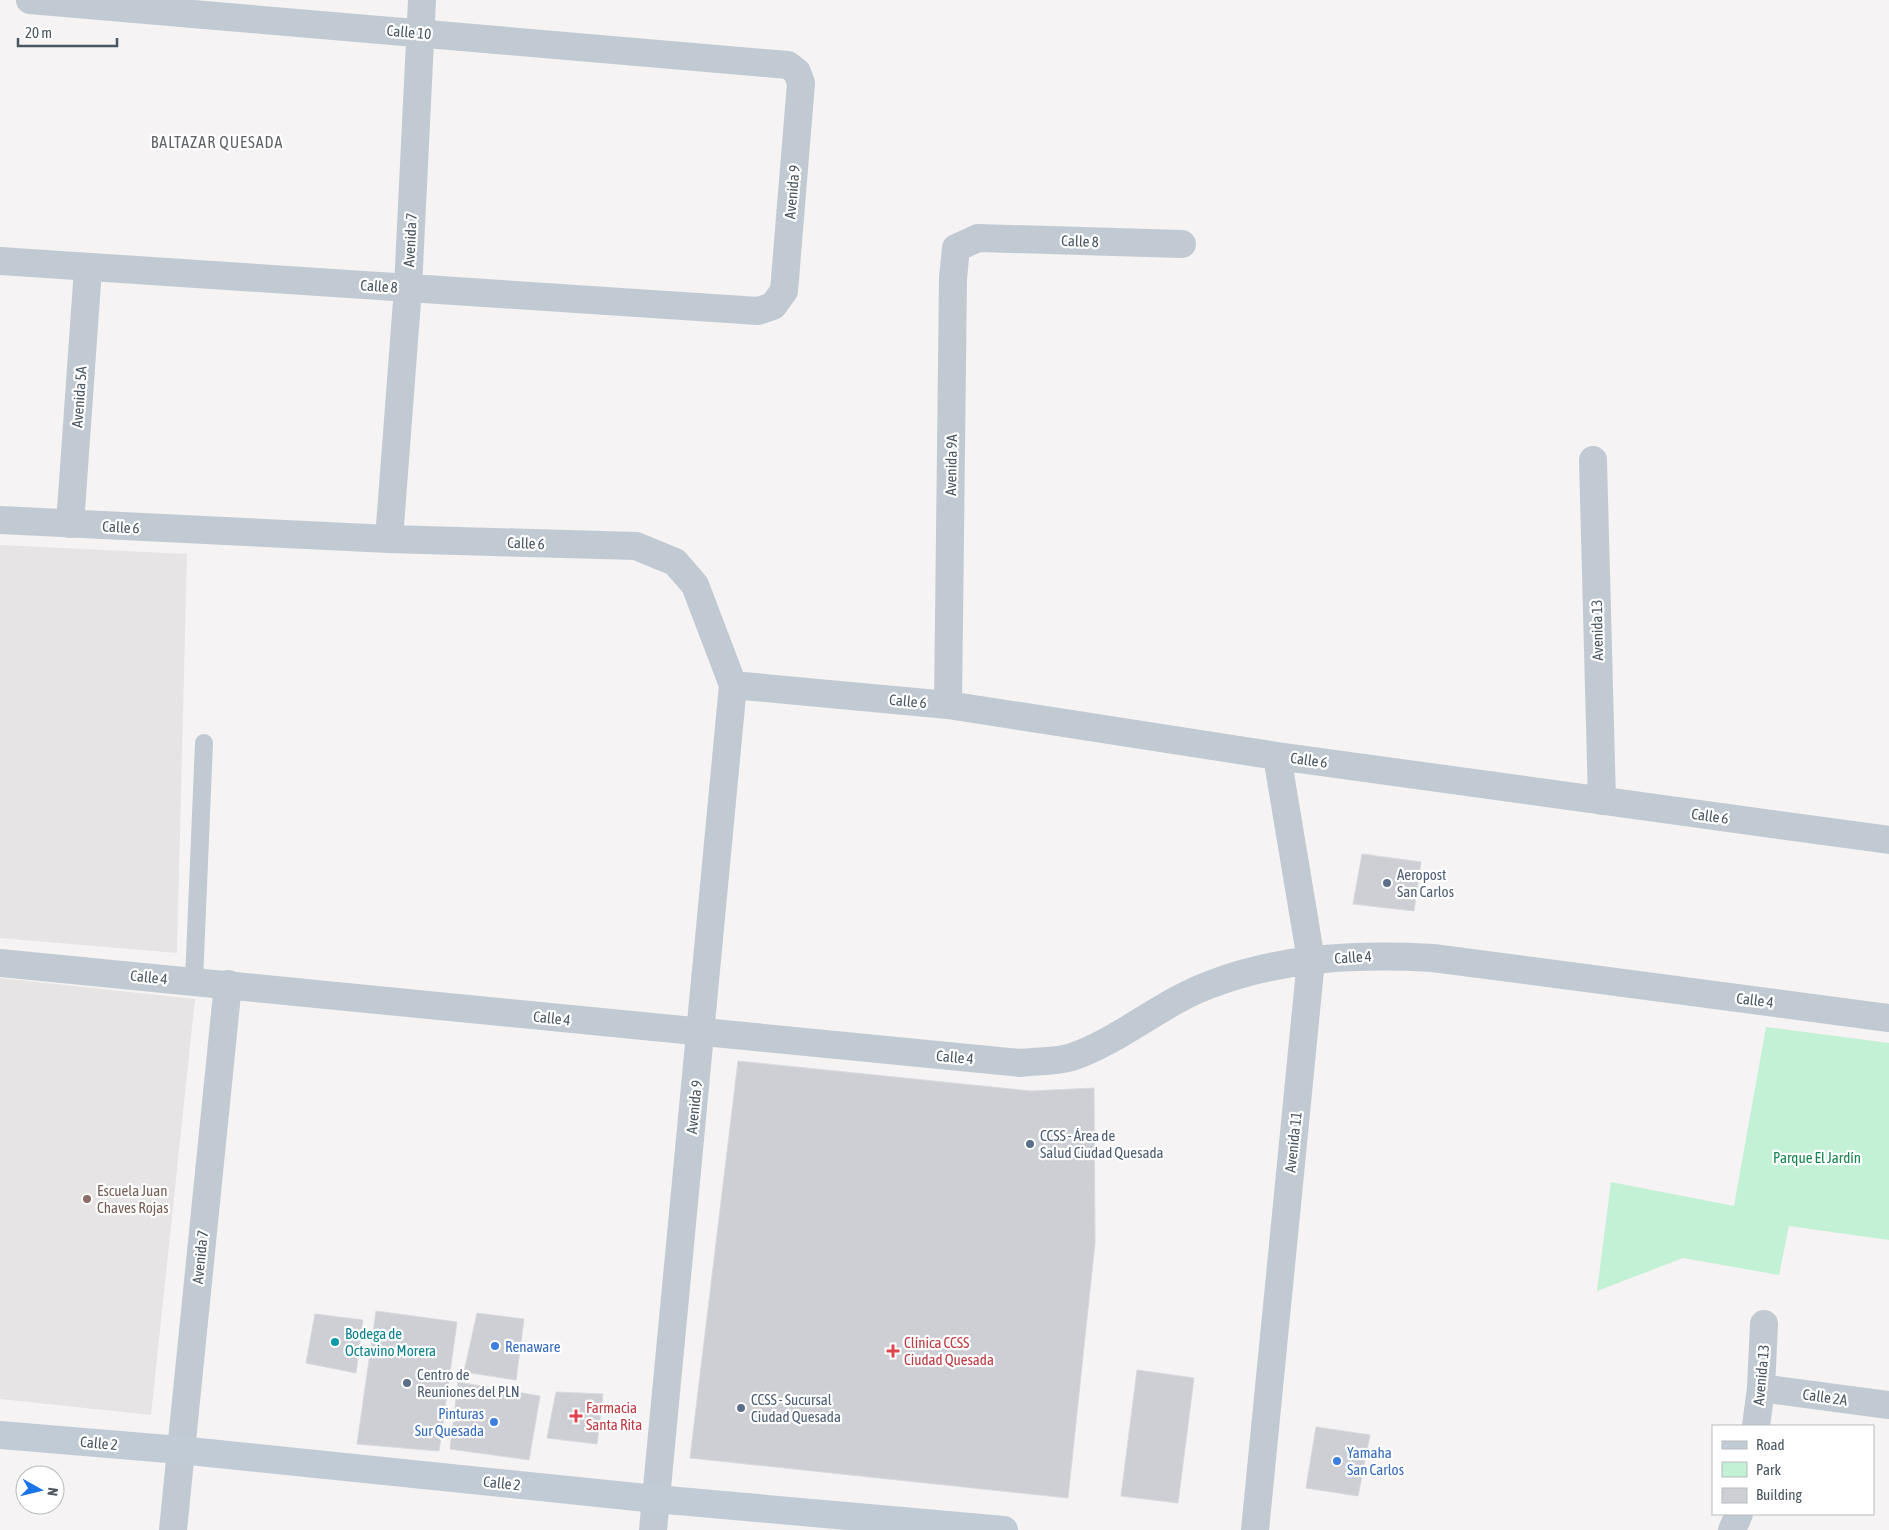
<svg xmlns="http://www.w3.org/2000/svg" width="1889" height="1530" viewBox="0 0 1889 1530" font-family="'Asap Condensed',sans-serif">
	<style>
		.education { fill: #e6e4e5 }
		.green { fill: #c3f1d5 }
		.building { fill: #cdcfd5; stroke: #d7d9de }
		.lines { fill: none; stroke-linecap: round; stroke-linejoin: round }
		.service { stroke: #c1cad2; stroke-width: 18 }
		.minor { stroke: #c1cad2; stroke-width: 28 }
		.secondary { stroke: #c1cbd6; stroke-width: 28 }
		.service-dot { fill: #5c6f8a; stroke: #fff; stroke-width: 2 }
		.education-dot { fill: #8d6e63; stroke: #fff; stroke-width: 2 }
		.culture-dot { fill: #0f9aa8; stroke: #fff; stroke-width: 2 }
		.shop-dot { fill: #3f7fe0; stroke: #fff; stroke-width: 2 }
		.health-dot { fill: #e0444e; stroke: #fff; stroke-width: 2 }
		.labels { text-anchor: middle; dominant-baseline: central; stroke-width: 4.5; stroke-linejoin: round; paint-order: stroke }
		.street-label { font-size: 15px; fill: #4a5661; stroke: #fff }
		.service-label { font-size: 15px; fill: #4e5e75; stroke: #fff; text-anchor: start }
		.park-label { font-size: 15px; fill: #17864f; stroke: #fff }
		.education-label { font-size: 15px; fill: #785e54; stroke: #fff; text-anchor: start }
		.culture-label { font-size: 15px; fill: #0d838f; stroke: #fff; text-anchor: start }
		.health-label { font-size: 15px; fill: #be3a42; stroke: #fff; text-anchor: start }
		.shop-label { font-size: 15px; fill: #366cbe; stroke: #fff; text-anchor: start }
		.neighbourhood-label { font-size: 16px; letter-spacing: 1px; fill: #5f6368; stroke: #fff }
	</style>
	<rect width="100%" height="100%" fill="#f5f3f3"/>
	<!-- education -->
	<path class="education" d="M0 545 187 554 177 953 0 938Z
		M0 978 195 999 151 1415 0 1399Z"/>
	<!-- green -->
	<path class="green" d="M1766 1027 1889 1043V1240L1789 1226 1779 1275 1683 1258 1597 1291 1611 1182 1734 1206Z"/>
	<!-- building -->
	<path class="building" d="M1362 854 1421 862 1414 911 1353 904Z
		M738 1061 1031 1091 1094 1088 1095 1243 1068 1498 690 1458Z
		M376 1311 457 1322 439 1451 357 1444Z
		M477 1313 524 1319 516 1380 464 1372Z
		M315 1314 363 1320 356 1373 306 1363Z
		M1137 1370 1194 1378 1178 1503 1121 1496Z
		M458 1382 540 1396 529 1460 450 1449Z
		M556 1392 603 1394 597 1444 547 1438Z
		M1316 1427 1370 1435 1358 1496 1306 1488Z"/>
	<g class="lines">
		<!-- service -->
		<path class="service" d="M194 981 204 743"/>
		<!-- minor -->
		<path class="minor" d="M0 261 758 311 773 306 784 291 801 83 797 72 788 65 30 0
			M1593 460 1602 801
			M0 520 389 539 636 546 675 562 695 585 733 685 948 705 1277 756 1889 840
			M70 524 88 269
			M389 539 408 288 422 0
			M948 705 953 278 956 248 978 238 1182 244
			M0 963 1020 1063C1036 1061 1056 1062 1072 1057 1121 1040 1161 1003 1209 985 1281 957 1357 954 1433 958L1889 1018
			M1761 1388 1889 1405
			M1756 1426 1761 1388 1764 1324
			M173 1530 228 984
			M653 1530 733 685
			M1255 1530 1311 960 1277 756
			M1732 1530 1739 1514"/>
		<!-- secondary -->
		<path class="secondary" d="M0 1435 180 1450 656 1499 1004 1530"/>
	</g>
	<!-- markers -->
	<g class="service-dot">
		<circle cx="1387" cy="883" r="5"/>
		<circle cx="1030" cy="1144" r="5"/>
		<circle cx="407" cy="1383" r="5"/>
		<circle cx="741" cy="1408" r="5"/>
	</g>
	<circle class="education-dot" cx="87" cy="1199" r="5"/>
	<circle class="culture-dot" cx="335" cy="1342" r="5"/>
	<g class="shop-dot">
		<circle cx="495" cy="1346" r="5"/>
		<circle cx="494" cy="1422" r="5"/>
		<circle cx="1337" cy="1461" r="5"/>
	</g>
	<g class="health-dot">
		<path d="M890.5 1343.5h5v5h5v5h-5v5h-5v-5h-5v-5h5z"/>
		<path d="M573.5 1408.5h5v5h5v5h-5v5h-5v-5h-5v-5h5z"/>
	</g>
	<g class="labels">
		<!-- street labels -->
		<g class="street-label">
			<text transform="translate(409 32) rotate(5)">Calle 10</text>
			<text transform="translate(792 192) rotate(-85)">Avenida 9</text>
			<text transform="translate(410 240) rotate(-87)">Avenida 7</text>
			<text transform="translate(1080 241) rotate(2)">Calle 8</text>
			<text transform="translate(379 286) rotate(4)">Calle 8</text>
			<text transform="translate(79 397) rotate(-86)">Avenida 5A</text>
			<text transform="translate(951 465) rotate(-89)">Avenida 9A</text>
			<text transform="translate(121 527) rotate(3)">Calle 6</text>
			<text transform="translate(526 543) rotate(2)">Calle 6</text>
			<text transform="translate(1597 630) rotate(-91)">Avenida 13</text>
			<text transform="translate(908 701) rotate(5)">Calle 6</text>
			<text transform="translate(1309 760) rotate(8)">Calle 6</text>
			<text transform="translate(1710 816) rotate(8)">Calle 6</text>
			<text transform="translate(1353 957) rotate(-4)">Calle 4</text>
			<text transform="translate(149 977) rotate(6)">Calle 4</text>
			<text transform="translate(1755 1000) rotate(7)">Calle 4</text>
			<text transform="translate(552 1018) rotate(6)">Calle 4</text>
			<text transform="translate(955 1057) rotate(5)">Calle 4</text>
			<text transform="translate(694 1107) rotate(-84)">Avenida 9</text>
			<text transform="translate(1293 1142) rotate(-84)">Avenida 11</text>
			<text transform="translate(200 1257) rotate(-84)">Avenida 7</text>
			<text transform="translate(1761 1375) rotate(-85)">Avenida 13</text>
			<text transform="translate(1825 1397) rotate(8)">Calle 2A</text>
			<text transform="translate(99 1443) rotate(5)">Calle 2</text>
			<text transform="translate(502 1483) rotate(6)">Calle 2</text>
		</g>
		<!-- service labels -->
		<g class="service-label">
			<text x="1397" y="874">Aeropost<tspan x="1397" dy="17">San Carlos</tspan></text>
			<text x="1040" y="1135">CCSS - Área de<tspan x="1040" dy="17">Salud Ciudad Quesada</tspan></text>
			<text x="417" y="1374">Centro de<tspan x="417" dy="17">Reuniones del PLN</tspan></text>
			<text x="751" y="1399">CCSS - Sucursal<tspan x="751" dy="17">Ciudad Quesada</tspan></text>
		</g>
		<!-- park labels -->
		<g class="park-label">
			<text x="1817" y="1157">Parque El Jardín</text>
		</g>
		<!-- education labels -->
		<g class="education-label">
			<text x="97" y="1190">Escuela Juan<tspan x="97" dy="17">Chaves Rojas</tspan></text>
		</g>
		<!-- culture labels -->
		<g class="culture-label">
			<text x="345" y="1333">Bodega de<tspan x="345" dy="17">Octavino Morera</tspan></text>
		</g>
		<!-- health labels -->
		<g class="health-label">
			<text x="904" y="1342">Clínica CCSS<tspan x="904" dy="17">Ciudad Quesada</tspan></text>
			<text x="586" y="1407">Farmacia<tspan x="586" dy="17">Santa Rita</tspan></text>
		</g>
		<!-- shop labels -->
		<g class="shop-label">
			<text x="505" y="1346">Renaware</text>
			<text x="484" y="1413" text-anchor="end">Pinturas<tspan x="484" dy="17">Sur Quesada</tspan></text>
			<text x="1347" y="1452">Yamaha<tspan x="1347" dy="17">San Carlos</tspan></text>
		</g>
		<!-- neighbourhood labels -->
		<g class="neighbourhood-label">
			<text x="217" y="142">BALTAZAR QUESADA</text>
		</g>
	</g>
	<!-- legend -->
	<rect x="1712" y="1425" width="162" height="90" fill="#ffffff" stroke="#b7bbc0"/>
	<rect x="1722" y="1441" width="25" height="8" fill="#c1cbd6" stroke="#b7bbc0"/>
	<text x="1756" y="1450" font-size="15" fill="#4a5661">Road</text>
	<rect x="1722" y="1462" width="25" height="15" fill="#c3f1d5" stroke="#b7bbc0"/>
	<text x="1756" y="1475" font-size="15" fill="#4a5661">Park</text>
	<rect x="1722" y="1488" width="25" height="15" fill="#cdcfd5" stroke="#b7bbc0"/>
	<text x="1756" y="1500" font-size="15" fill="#4a5661">Building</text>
	<!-- north arrow -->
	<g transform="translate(40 1490) rotate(98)"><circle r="24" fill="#ffffff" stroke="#b7bbc0"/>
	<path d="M0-4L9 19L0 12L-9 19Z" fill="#1a73e8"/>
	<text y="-8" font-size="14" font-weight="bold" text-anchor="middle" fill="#4a5661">N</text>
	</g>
	<!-- scale -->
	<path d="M18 38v8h99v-8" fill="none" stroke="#4a5661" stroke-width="2.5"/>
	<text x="25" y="38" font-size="15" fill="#4a5661" stroke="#ffffff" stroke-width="4" paint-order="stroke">20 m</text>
</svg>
